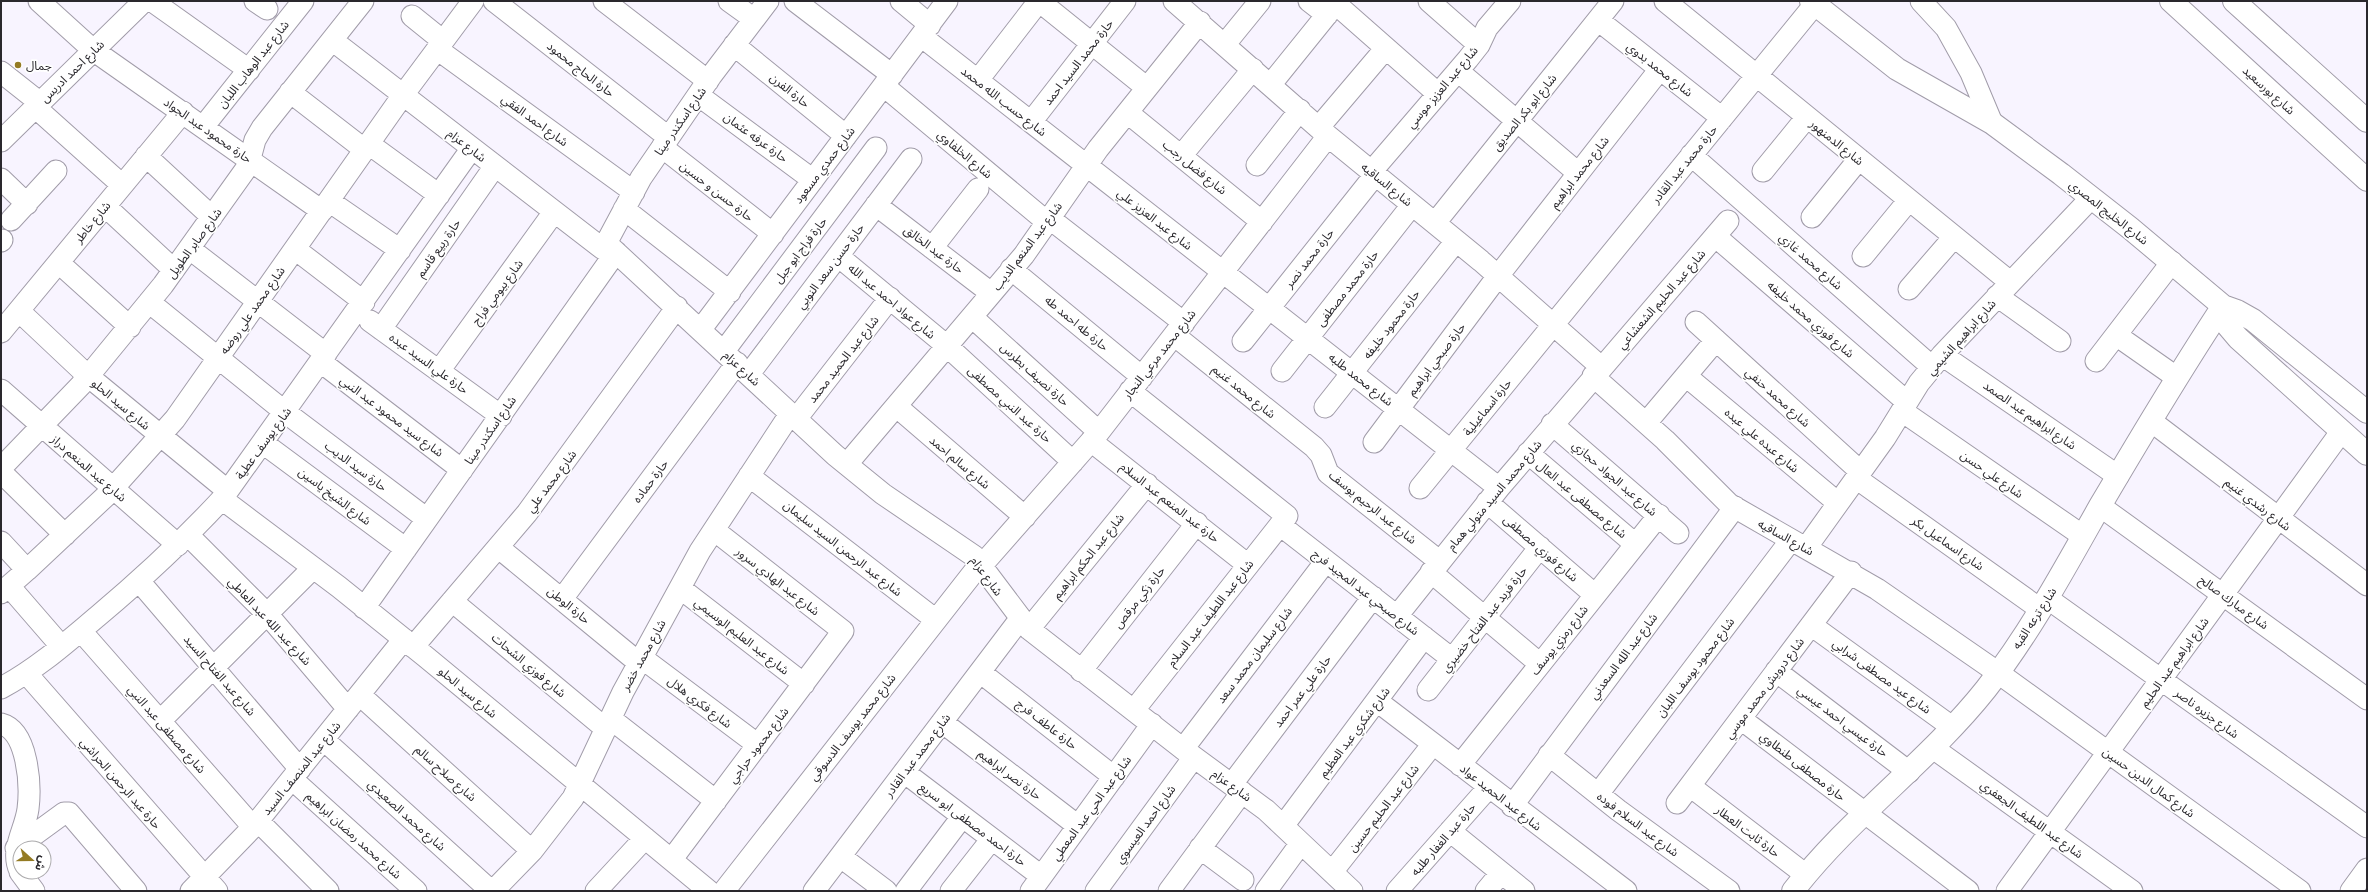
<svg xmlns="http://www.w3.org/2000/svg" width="2368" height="892" viewBox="0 0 2368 892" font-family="'Titillium Web','Noto Sans Arabic',sans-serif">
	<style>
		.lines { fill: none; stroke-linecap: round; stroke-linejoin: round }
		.minor-casing { stroke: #a19ca9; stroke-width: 23 }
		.tertiary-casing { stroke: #a19ca9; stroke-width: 24 }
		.primary-casing { stroke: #a19ca9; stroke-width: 24 }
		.minor { stroke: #fff; stroke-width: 21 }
		.tertiary { stroke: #fff; stroke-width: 22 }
		.primary { stroke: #fff; stroke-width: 22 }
		.poi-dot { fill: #947b23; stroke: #fff; stroke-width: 1.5 }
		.labels { text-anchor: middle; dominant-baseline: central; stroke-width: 3.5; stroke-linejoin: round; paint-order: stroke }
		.street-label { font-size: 12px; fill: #2a282d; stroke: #fff }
		.poi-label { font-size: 12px; fill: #2a282d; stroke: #fff; text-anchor: start }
	</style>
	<rect width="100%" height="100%" fill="#f8f4ff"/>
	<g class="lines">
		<defs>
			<path id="minor" d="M39 1 93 50 322 211
				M152 1 249 70
				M255 1 267 9
				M494 1 668 137
				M604 1 708 81
				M729 1 754 19
				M795 1 892 75
				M901 1 930 25
				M1039 1 1147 88
				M1174 1 1328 136 1481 261 1601 367
				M1309 1 1327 15
				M1429 1 1479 45
				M1665 1 2010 282
				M1921 1 1946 28 1971 73 1992 123
				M1336 4 1437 93
				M412 16 443 41
				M1598 20 1722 118
				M921 36 1499 488
				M332 40 603 249 641 178 711 76 768 1
				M1225 44 1260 1
				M734 45 846 136
				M437 49 634 192
				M1458 71 1578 173
				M1 72 39 102
				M978 80 1039 1
				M1271 84 1338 1
				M884 86 1047 222
				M290 92 365 150
				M698 95 813 180
				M35 107 122 185
				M1128 113 1262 222
				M1031 122 1125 1
				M203 127 303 1
				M1319 127 1386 48
				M1 141 144 1
				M369 144 439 195
				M662 147 773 234
				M1691 155 1932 367
				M146 156 212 217
				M1181 156 1253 69
				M1257 165 1300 110
				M1763 171 1807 117
				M1371 172 1468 59 1479 45 1487 28 1510 1
				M1 179 27 204
				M329 201 400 250
				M876 205 991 293
				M105 206 174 270
				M624 209 730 292
				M1812 217 1859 159
				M1049 218 1184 323
				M11 220 56 171
				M1435 223 1613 1
				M1715 236 1907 402
				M1 241 2 240
				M606 243 835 455 883 494 974 556 1029 629 1183 749 1266 810 1352 891
				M932 248 978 189
				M190 249 326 354
				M295 249 364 302
				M838 256 947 346 1073 462
				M1863 256 1909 200
				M59 263 130 327
				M1011 269 1142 377
				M1909 289 1954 237
				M1997 296 2060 341
				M149 302 285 412 427 519
				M19 311 88 376 228 491
				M972 317 1099 432
				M370 321 501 416
				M1696 322 1861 472
				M381 329 495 166
				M701 329 947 1
				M1 332 183 112
				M1174 335 1314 447 1321 455 1328 473 1439 561
				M2116 335 2176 377
				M1243 341 1375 175
				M724 351 876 148
				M1942 355 2118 476
				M2096 361 2172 262
				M321 362 462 470
				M439 371 554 212
				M1282 371 1412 205
				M749 374 911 159
				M1593 376 1665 440 1729 504 1877 589 1997 672 2300 891
				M1686 376 1838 503
				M1 390 178 545
				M1130 391 1287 516 1134 710
				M896 406 1025 517
				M1325 407 1456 241
				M1902 411 2083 536
				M796 419 890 298
				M2151 421 2367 585
				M1646 423 1716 340
				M1552 424 1678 533
				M1091 441 1248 565
				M1374 442 1498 276 1660 69
				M263 443 406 549
				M1528 453 1635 544
				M847 464 1024 255 1098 149 1200 22
				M1 468 81 385 163 285 248 166 255 140 262 128 363 1
				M1 472 65 535
				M749 476 936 620
				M1856 478 2040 609
				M1420 488 1815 4
				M222 499 339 587 426 657 709 891
				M1487 502 1595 595
				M2100 506 2367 699
				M1280 525 1452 659
				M189 536 268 615 348 709
				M1 542 27 570
				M499 548 639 663
				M1806 548 1885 438 1919 383 1942 355 2091 198
				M982 565 1099 432 1328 136
				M1431 572 1540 664
				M139 581 300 769
				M9 586 61 646
				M680 588 804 684
				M1 593 27 570 107 495 175 419 403 95 473 1
				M2047 598 2367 827
				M562 599 737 363
				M452 601 606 729
				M364 608 616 252
				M1397 616 1499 488 1728 221
				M1811 625 1952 727
				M1029 629 1147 484
				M81 631 253 827
				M413 647 527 513 677 307
				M642 658 758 745
				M1081 671 1197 523
				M1776 671 1909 772
				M980 672 1114 777
				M27 674 217 891
				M1 688C37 669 67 642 98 616 142 579 183 541 222 499L472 148
				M1428 690 1540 547
				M360 695 532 851
				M1377 701 1626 891
				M611 719 716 801
				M1741 719 1968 891
				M160 721 313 568
				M942 722 1078 826
				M1 724C28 731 31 785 28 809 25 831 10 849 20 871
				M324 740 491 891
				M1933 748 2132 891
				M1183 749 1326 561
				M1549 755 1618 810 1729 891
				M1460 765 1659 515
				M904 772 1041 876
				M292 779 416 891
				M1232 784 1373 597
				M1690 786 1806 875
				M1598 794 1791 540
				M1677 803 1851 572
				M1512 806 1735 507
				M258 821 328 891
				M1283 826 1424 637
				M1450 831 1524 891
				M16 848 64 813H69L136 891
				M1200 848 1243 880
				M841 857 886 891
				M672 859 843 631 714 530
				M20 872 34 891
				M1332 872 1433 744
				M191 891 253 827 404 639
				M493 891 532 851 573 798 623 692 700 551 790 414
				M596 891 645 838
				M724 891 980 564
				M814 891 1020 619
				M906 891 962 817
				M951 891 991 840
				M1031 891 1152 724
				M1096 891 1194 757
				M1169 891 1242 792
				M1266 891 1301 843
				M1397 891 1489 787
				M1486 891 1501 873
				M2007 891 2341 432
				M2351 891 2367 869"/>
			<path id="tertiary" d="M1811 1 1897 69 1992 123 2061 174 2130 228 2223 306 2237 311 2253 320 2367 412
				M2223 306 2227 325 2238 338 2367 454
				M1793 891C1850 817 1928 762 1986 689 2030 633 2065 568 2100 506 2140 438 2180 371 2223 306"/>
			<path id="primary" d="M2171 1 2367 180
				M2234 1 2367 121"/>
		</defs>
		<!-- minor casing -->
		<use href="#minor" class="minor-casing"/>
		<!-- tertiary casing -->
		<use href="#tertiary" class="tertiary-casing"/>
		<!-- primary casing -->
		<use href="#primary" class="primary-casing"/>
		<!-- minor -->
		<use href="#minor" class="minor"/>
		<!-- tertiary -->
		<use href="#tertiary" class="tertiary"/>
		<!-- primary -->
		<use href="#primary" class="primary"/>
	</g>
	<!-- markers -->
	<circle class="poi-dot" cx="18" cy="65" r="4"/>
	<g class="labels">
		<!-- street labels -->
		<g class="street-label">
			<text transform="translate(1078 62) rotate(-52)">حارة محمد السيد احمد</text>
			<text transform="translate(253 64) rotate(-52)">شارع عبد الوهاب اللبان</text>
			<text transform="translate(581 69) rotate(38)">حارة الحاج محمود</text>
			<text transform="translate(1660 69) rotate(38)">شارع محمد بدوي</text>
			<text transform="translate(72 71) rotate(-44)">شارع احمد ادريس</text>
			<text transform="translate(1442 87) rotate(-50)">شارع عبد العزيز موسي</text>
			<text transform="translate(790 90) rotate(39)">حارة الفرن</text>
			<text transform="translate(2269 90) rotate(42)">شارع بورسعيد</text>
			<text transform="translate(1004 101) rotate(38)">شارع حسب الله محمد</text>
			<text transform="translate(1524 112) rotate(-51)">شارع ابو بكر الصديق</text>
			<text transform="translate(535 120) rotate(36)">شارع احمد الفقي</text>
			<text transform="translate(680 121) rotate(-55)">شارع اسكندر مينا</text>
			<text transform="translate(208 130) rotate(35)">حارة محمود عبد الجواد</text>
			<text transform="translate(756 137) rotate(36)">حارة عرفه عثمان</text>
			<text transform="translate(1837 142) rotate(39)">شارع الدمنهور</text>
			<text transform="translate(467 145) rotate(38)">شارع عزام</text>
			<text transform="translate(965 154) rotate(40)">شارع الخلفاوي</text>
			<text transform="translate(1684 164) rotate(-51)">حارة محمد عبد القادر</text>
			<text transform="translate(824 165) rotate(-53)">شارع حمدي مسعود</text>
			<text transform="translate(1195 167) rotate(39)">شارع فضل رجب</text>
			<text transform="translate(1579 172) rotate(-52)">شارع محمد ابراهيم</text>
			<text transform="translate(1387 184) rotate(39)">شارع الساقيه</text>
			<text transform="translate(717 191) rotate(38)">حارة حسن و حسين</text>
			<text transform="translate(2109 212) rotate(38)">شارع الخليج المصري</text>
			<text transform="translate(1155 219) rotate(38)">شارع عبد العزيز علي</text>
			<text transform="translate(92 222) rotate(-51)">شارع خاطر</text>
			<text transform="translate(194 243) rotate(-54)">شارع صابر الطويل</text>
			<text transform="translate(1027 246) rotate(-53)">شارع عبد المنعم الديب</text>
			<text transform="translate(438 248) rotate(-55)">حارة ربيع قاسم</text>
			<text transform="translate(934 249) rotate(37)">حارة عبد الخالق</text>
			<text transform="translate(800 250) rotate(-53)">حارة فراج ابو جبل</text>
			<text transform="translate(1309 258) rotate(-52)">حارة محمد نصر</text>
			<text transform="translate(1811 261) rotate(41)">شارع محمد غازي</text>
			<text transform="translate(830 266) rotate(-53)">حارة حسن سعد النوبي</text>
			<text transform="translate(1347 288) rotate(-52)">حارة محمد مصطفى</text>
			<text transform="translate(497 292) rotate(-54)">شارع بيومي فراج</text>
			<text transform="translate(1661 299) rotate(-49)">شارع عبد الحليم الشعشاعي</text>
			<text transform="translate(892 301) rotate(40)">شارع عواد احمد عبد الله</text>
			<text transform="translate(252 310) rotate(-55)">شارع محمد علي روضه</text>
			<text transform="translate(1811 319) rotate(41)">شارع فوزي محمد خليفه</text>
			<text transform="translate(1077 323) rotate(40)">حارة طه احمد طه</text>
			<text transform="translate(1391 324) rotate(-52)">حارة محمود خليفه</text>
			<text transform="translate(1961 337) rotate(-48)">شارع ابراهيم الشيمي</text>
			<text transform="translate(1159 354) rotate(-52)">شارع محمد مرعي النجار</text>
			<text transform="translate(843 359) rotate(-52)">شارع عبد الحميد محمد</text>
			<text transform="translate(1436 359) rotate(-53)">حارة صبحي ابراهيم</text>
			<text transform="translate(429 363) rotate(36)">حارة علي السيد عبده</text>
			<text transform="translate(742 368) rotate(43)">شارع عزام</text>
			<text transform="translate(1035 374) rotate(42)">حارة نصيف بطرس</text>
			<text transform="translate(1361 379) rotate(38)">شارع محمد طلبه</text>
			<text transform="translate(1244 391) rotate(39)">شارع محمد غنيم</text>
			<text transform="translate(1778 397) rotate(42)">شارع محمد حنفي</text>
			<text transform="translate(121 404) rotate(40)">شارع سيد الحلو</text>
			<text transform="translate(1010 404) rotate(42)">حارة عبد النبي مصطفى</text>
			<text transform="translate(1487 407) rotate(-51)">حارة اسماعيلية</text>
			<text transform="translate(2030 415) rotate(35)">شارع ابراهيم عبد الصمد</text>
			<text transform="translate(392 416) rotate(37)">شارع سيد محمود عبد النبي</text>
			<text transform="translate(490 430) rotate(-55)">شارع اسكندر مينا</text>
			<text transform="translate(1762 440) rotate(40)">شارع عبده علي عبده</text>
			<text transform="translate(263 443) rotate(-54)">شارع يوسف عطية</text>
			<text transform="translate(960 462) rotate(40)">شارع سالم احمد</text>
			<text transform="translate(356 466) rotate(37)">حارة سيد الديب</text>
			<text transform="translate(89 468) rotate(41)">شارع عبد المنعم دراز</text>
			<text transform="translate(1992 474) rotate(35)">شارع علي حسن</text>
			<text transform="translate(1615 478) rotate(41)">شارع عبد الجواد حجازي</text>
			<text transform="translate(551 481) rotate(-53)">شارع محمد علي</text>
			<text transform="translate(650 481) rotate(-53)">حارة حماده</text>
			<text transform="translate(1494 495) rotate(-50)">شارع محمد السيد متولي همام</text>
			<text transform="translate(335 496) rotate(37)">شارع الشيخ ياسين</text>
			<text transform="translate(1582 499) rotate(40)">شارع مصطفى عبد العال</text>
			<text transform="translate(1170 502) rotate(38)">حارة عبد المنعم عبد السلام</text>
			<text transform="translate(2258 504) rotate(37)">شارع رشدي غنيم</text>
			<text transform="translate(1373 507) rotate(39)">شارع عبد الرحيم يوسف</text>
			<text transform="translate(1786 537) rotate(29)">شارع الساقيه</text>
			<text transform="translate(1948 543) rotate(35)">شارع اسماعيل بكر</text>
			<text transform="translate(843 548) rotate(38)">شارع عبد الرحمن السيد سليمان</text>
			<text transform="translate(1541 548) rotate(41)">شارع فوزي مصطفى</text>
			<text transform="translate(1088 556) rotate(-51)">شارع عبد الحكم ابراهيم</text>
			<text transform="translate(987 576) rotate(54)">شارع عزام</text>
			<text transform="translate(778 581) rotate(38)">شارع عبد الهادي سرور</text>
			<text transform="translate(1366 592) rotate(38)">شارع صبحي عبد المجيد فرج</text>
			<text transform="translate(1139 597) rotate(-52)">حارة زكي مرقص</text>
			<text transform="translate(2234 602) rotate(36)">شارع مبارك صالح</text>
			<text transform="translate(569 605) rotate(39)">حارة الوطن</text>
			<text transform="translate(1210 613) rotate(-52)">شارع عبد اللطيف عبد السلام</text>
			<text transform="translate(2034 618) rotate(-57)">شارع ترعه القبه</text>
			<text transform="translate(1484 619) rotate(-52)">حارة فريد عبد الفتاح خضيري</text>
			<text transform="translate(270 621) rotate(47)">شارع عبد الله عبد العاطي</text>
			<text transform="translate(742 636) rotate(38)">شارع عبد العليم الوسيمي</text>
			<text transform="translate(1559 640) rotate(-52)">شارع رمزي يوسف</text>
			<text transform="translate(643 655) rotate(-61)">شارع محمد خضر</text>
			<text transform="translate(1254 655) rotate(-53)">شارع سليمان محمد سعد</text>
			<text transform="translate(1623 656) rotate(-53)">شارع عبد الله السعدني</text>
			<text transform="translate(2174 662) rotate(-54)">شارع ابراهيم عبد الحليم</text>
			<text transform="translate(529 665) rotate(40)">شارع فوزي الشحات</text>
			<text transform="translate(1695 667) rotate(-53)">شارع محمود يوسف اللبان</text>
			<text transform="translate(220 675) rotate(49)">شارع عبد الفتاح السيد</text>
			<text transform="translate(1882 676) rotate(36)">شارع عيد مصطفى شرابي</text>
			<text transform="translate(1764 688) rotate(-53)">شارع درويش محمد موسي</text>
			<text transform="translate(1302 691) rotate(-53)">حارة علي عمر احمد</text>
			<text transform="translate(468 692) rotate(40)">شارع سيد الحلو</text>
			<text transform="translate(700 702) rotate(37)">شارع فكري هلال</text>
			<text transform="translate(2207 713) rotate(36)">شارع جزيره ناصر</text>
			<text transform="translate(1843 721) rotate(37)">حارة عيسي احمد عيسي</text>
			<text transform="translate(1047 724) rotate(38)">حارة عاطف فرج</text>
			<text transform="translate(852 727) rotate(-52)">شارع محمد يوسف الدسوقي</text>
			<text transform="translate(167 729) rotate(49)">شارع مصطفى عبد النبي</text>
			<text transform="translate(1354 732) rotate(-53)">شارع شكري عبد العظيم</text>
			<text transform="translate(758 745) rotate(-53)">شارع محمود حراجي</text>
			<text transform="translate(917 755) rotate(-53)">شارع محمد عبد القادر</text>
			<text transform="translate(1803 766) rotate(38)">حارة مصطفى طنطاوي</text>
			<text transform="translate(301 768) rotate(-51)">شارع عبد المنصف السيد</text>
			<text transform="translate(446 773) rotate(42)">شارع صلاح سالم</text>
			<text transform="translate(1010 774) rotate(37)">حارة نصر ابراهيم</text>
			<text transform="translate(2149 782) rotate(36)">شارع كمال الدين حسين</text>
			<text transform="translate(121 783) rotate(49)">حارة عبد الرحمن الحراشي</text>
			<text transform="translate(1232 785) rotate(36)">شارع عزام</text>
			<text transform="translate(1501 797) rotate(38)">شارع عبد الحميد عواد</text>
			<text transform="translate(1091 808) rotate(-54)">شارع عبد الحي عبد المعطي</text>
			<text transform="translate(1383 808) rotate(-52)">شارع عبد الحليم حسين</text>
			<text transform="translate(407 815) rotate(42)">شارع محمد الصعيدي</text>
			<text transform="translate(2032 819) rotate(36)">شارع عبد اللطيف الجعفري</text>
			<text transform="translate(973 824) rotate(37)">حارة احمد مصطفى ابو سريع</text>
			<text transform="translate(1145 824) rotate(-54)">شارع احمد العيسوي</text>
			<text transform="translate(1638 824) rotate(37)">شارع عبد السلام فوده</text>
			<text transform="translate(1748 831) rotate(37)">حارة ثابت العطار</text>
			<text transform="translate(354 835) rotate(42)">شارع محمد رمضان ابراهيم</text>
			<text transform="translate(1443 839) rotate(-49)">حارة عبد الغفار طلبه</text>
		</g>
		<!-- poi labels -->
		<g class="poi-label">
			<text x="26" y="65">جمال</text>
		</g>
	</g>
	<!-- border -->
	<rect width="2368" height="892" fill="none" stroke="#2a282d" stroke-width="4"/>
	<!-- north arrow -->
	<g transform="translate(32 860) rotate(111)"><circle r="19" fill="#ffffff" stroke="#aaa9ab"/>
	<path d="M0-3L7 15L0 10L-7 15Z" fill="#947b23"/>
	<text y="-6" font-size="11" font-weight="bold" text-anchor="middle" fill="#2a282d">ش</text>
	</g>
</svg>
